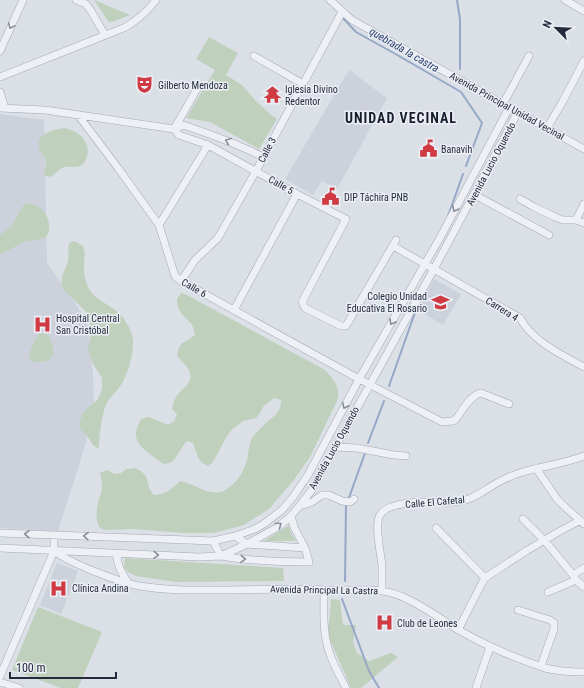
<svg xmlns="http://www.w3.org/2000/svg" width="584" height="688" viewBox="0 0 584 688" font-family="'Roboto Condensed',sans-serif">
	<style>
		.built { fill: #cdd1db }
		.green { fill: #bfd0bc }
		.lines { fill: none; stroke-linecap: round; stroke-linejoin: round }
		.stream { stroke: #95a8c8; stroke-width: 2 }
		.street-casing { stroke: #a4a9b3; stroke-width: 8 }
		.street { stroke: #eef0f5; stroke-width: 7 }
		.oneway { stroke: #8a8e98 }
		.labels { text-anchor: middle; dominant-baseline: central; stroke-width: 3; stroke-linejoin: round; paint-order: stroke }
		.poi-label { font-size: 10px; fill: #252b3c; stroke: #ebeef4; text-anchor: start }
		.street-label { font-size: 10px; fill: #252b3c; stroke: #ebeef4 }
		.water-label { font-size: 11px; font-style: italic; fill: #2f4671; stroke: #ebeef4 }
		.district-label { font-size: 14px; font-weight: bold; letter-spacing: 1px; fill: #181d2d; stroke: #ebeef4 }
	</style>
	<rect width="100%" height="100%" fill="#dbdfe6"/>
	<!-- built -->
	<path class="built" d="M349 70 387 98 337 189 322 181 313 195 285 179Z
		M0 114 44 120 47 263 86 319 88 329 93 374 94 410 84 449 58 531 0 528Z
		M434 279 461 294 443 325 418 310Z
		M57 563 78 571 61 614 40 605Z"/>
	<!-- green -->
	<path class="green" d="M94 0 130 15 115 21 109 22Z
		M209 37 238 53 226 75 242 85 255 100 271 115 277 119 259 149 210 122 186 118 215 70 196 59Z
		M64 128C74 130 82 134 86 144 90 151 87 162 80 166 75 168 69 166 64 167 59 169 55 174 51 177L44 175C44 171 46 166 46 162 46 157 40 153 39 148 36 133 54 130 64 128Z
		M26 203C39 203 51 216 49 229 49 233 47 235 45 238L28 241 23 242 2 254H0V234C17 228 15 213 26 203Z
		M74 241 83 246C86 254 84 258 84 266 83 273 86 281 88 287 96 303 115 305 124 319 127 324 131 330 132 335 136 348 128 374 121 385 116 393 108 398 105 407 103 413 101 425 100 431 99 438 100 442 98 449L93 445 88 437 80 429 79 423 83 413 90 406 94 403 98 399 102 389V378L93 364 88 349 91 332 89 317 86 312 63 289C58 277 66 272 68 260 69 255 68 249 69 243Z
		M181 293 187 295 325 370C334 380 341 387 337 401L310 457 293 481 269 509 244 525 214 533H184L134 529 105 530 100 528C94 519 97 506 100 496 101 493 102 490 102 486 103 482 101 478 100 473L107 470 114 474 121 473 127 469 135 468 141 471 146 476 150 490 154 495C166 494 171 490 180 481 193 483 210 497 223 491 237 485 246 469 248 455 249 450 249 444 251 440 253 436 256 433 259 430 261 428 263 426 265 424 274 415 281 414 281 400L274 398 263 407 260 413 256 418 243 421 231 430 227 436 213 462 208 466 202 463 198 457 193 443 187 441C181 447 176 460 170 463 168 464 165 463 163 464 156 458 140 448 137 440 134 433 138 425 141 419L149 417 168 425 174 421 177 414 172 409C173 404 175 398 178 394 185 386 194 382 189 370 186 364 180 361 177 355 180 340 184 344 195 335 193 319 186 322 180 311 177 307 177 303 177 299Z
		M40 333C43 333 46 334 49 336 49 337 51 341 51 342 59 358 46 365 31 361L29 356C31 349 35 338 40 333Z
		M289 525 291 533 296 541H264Z
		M125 558 283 568 284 581 176 582 136 576 128 572 124 567Z
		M331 599 340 600 343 625H356L353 642 357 653 369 661 391 653 398 657 361 688H351L328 635Z
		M38 607 102 632 78 688H61L12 670Z"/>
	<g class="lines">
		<!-- stream -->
		<path class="stream" d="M457 0 460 19V69
			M343 18 356 32 399 56 461 92 482 123 466 166
			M448 216 463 174
			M389 386 418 304
			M368 443 384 401
			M345 581 346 506 365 453
			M342 599 369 671 379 688"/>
		<defs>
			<path id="street" d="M76 0 86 4 91 11 105 35
				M330 0 352 20 584 149
				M565 0 584 11
				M0 51 23 0
				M254 56 303 84
				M0 77 126 27C137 20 148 11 156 0
				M0 92 5 108
				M503 104 529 56
				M0 108 45 110 174 129 183 125C210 134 238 144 263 157
				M78 115 118 168 159 225 175 276 181 281 359 379 442 422 453 421 456 419C462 411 471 394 481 393L509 404
				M547 128 563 101 584 61
				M174 129 179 135 208 145 297 194 346 219 302 302 305 308 341 326H346L396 240
				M174 129 197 89
				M475 195 549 235
				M520 199 534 207 555 217 563 220H576L584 223
				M576 220 584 204
				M159 225 208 145
				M393 246 520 318C532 341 562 355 584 367
				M181 281 195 260 218 238 256 171 342 12
				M234 310 297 194
				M335 447 357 448 394 455 406 456
				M536 468 557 499 566 508 584 524
				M300 506 312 502 322 495H329L342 501 350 502 354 499
				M523 519 545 541 573 575 576 580 584 587
				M436 528 485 578
				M0 533 161 539 213 541 235 536 255 529 265 523 282 510 293 497 308 475 359 379 441 236 509 108
				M235 536 247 544 305 548
				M213 541 221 556C250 561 280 562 309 562L305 548 294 527 291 516
				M0 548 199 557 221 556 247 544 278 527 291 516 301 504 311 491 434 269 518 112
				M54 551C66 560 77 564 91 570 107 576 123 583 140 586 170 591 200 590 230 590 266 589 303 589 339 590 353 590 368 589 382 591 405 593 436 616 457 629 484 645 515 658 545 668 557 671 571 672 584 672
				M117 553C117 567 122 573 129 584
				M573 575 584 568
				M324 589C324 613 322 634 331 657 335 668 341 678 346 688
				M382 591C382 583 382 575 382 566 381 554 374 525 380 515 390 498 438 503 456 502 474 500 482 491 497 483 524 467 555 467 584 456
				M548 592 576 580
				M518 610 550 620 554 623V629L541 666
				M458 630 480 587 485 578 526 551 560 531 579 521
				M0 676 54 551V535
				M0 682 19 688
				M476 688 490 647"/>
		</defs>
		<!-- street casing -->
		<use href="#street" class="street-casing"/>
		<!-- street -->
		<use href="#street" class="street"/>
	</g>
	<!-- one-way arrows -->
	<defs><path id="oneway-chevron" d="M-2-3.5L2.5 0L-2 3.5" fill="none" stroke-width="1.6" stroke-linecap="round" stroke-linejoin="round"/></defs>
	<g class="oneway">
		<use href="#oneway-chevron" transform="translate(11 26) rotate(114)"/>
		<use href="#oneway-chevron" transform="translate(228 141) rotate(-158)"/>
		<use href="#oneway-chevron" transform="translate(455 209) rotate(118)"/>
		<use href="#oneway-chevron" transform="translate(392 322) rotate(120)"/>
		<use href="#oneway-chevron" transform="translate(345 406) rotate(117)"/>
		<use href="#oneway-chevron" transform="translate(279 525) rotate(-35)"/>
		<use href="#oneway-chevron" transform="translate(27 534) rotate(-178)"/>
		<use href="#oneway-chevron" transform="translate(86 536) rotate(-178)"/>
		<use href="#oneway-chevron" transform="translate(156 555) rotate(3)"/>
		<use href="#oneway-chevron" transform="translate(243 559) rotate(4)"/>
	</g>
	<!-- icons -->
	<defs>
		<symbol id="theatre-bare" viewBox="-9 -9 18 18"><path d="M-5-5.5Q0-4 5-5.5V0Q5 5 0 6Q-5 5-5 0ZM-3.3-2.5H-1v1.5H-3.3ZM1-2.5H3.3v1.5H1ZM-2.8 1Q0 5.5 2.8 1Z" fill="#d03b43" stroke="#ebeef4" stroke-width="2.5" paint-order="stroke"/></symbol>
		<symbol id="temple-bare" viewBox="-9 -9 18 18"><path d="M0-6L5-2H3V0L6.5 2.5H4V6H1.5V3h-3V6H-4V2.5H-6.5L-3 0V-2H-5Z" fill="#d03b43" stroke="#ebeef4" stroke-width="2.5" paint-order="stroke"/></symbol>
		<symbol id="civic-bare" viewBox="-9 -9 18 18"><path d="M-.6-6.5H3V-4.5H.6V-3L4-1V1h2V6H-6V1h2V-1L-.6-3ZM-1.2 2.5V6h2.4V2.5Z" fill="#d03b43" stroke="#ebeef4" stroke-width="2.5" paint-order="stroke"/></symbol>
		<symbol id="school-bare" viewBox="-9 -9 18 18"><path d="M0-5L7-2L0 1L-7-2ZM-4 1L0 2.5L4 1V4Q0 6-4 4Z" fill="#d03b43" stroke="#ebeef4" stroke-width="2.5" paint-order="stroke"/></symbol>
		<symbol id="hospital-bare" viewBox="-9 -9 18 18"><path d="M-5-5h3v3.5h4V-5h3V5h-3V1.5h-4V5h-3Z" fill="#d03b43" stroke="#ebeef4" stroke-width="2.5" paint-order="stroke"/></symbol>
	</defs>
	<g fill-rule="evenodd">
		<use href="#theatre-bare" x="132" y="72" width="25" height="25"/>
		<use href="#temple-bare" x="260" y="82" width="25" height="25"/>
		<use href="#civic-bare" x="416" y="136" width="25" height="25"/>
		<use href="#civic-bare" x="318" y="184" width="25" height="25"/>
		<use href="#school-bare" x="428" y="290" width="25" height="25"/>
		<use href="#hospital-bare" x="30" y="312" width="25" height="25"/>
		<use href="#hospital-bare" x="46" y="576" width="25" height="25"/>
		<use href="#hospital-bare" x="372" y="610" width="25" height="25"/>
	</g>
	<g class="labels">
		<!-- poi labels -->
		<g class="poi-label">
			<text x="158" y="85">Gilberto Mendoza</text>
			<text x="285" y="89">Iglesia Divino<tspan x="285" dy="12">Redentor</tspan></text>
			<text x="441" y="149">Banavih</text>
			<text x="344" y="197">DIP Táchira PNB</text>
			<text x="427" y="296" text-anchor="end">Colegio Unidad<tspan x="427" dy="12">Educativa El Rosario</tspan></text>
			<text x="56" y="318">Hospital Central<tspan x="56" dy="12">San Cristóbal</tspan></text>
			<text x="72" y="588">Clínica Andina</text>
			<text x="397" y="623">Club de Leones</text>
		</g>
		<!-- street labels -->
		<g class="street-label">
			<text transform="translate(507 106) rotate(29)">Avenida Principal Unidad Vecinal</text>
			<text transform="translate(267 150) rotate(-62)">Calle 3</text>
			<text transform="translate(491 164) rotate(-62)">Avenida Lucio Oquendo</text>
			<text transform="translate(281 185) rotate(29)">Calle 5</text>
			<text transform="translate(194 288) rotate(30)">Calle 6</text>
			<text transform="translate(502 309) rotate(32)">Carrera 4</text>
			<text transform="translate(334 448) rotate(-61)">Avenida Lucio Oquendo</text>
			<text transform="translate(435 502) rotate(-5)">Calle El Cafetal</text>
			<text transform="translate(324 590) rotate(1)">Avenida Principal La Castra</text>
		</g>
		<!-- water labels -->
		<g class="water-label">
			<text transform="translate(404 50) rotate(30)">quebrada la castra</text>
		</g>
		<!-- district labels -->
		<g class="district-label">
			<text x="401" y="118">UNIDAD VECINAL</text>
		</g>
	</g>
	<!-- north arrow -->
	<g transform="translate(556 28) rotate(294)" stroke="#ebeef4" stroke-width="3" paint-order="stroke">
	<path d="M0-3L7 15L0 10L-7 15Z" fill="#252b3c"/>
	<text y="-6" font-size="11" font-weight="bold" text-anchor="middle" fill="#252b3c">N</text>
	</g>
	<!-- scale -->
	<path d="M10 672v6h106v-6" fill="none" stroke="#252b3c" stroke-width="2"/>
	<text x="16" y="672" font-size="12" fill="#252b3c" stroke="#ebeef4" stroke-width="3" paint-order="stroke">100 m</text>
</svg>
